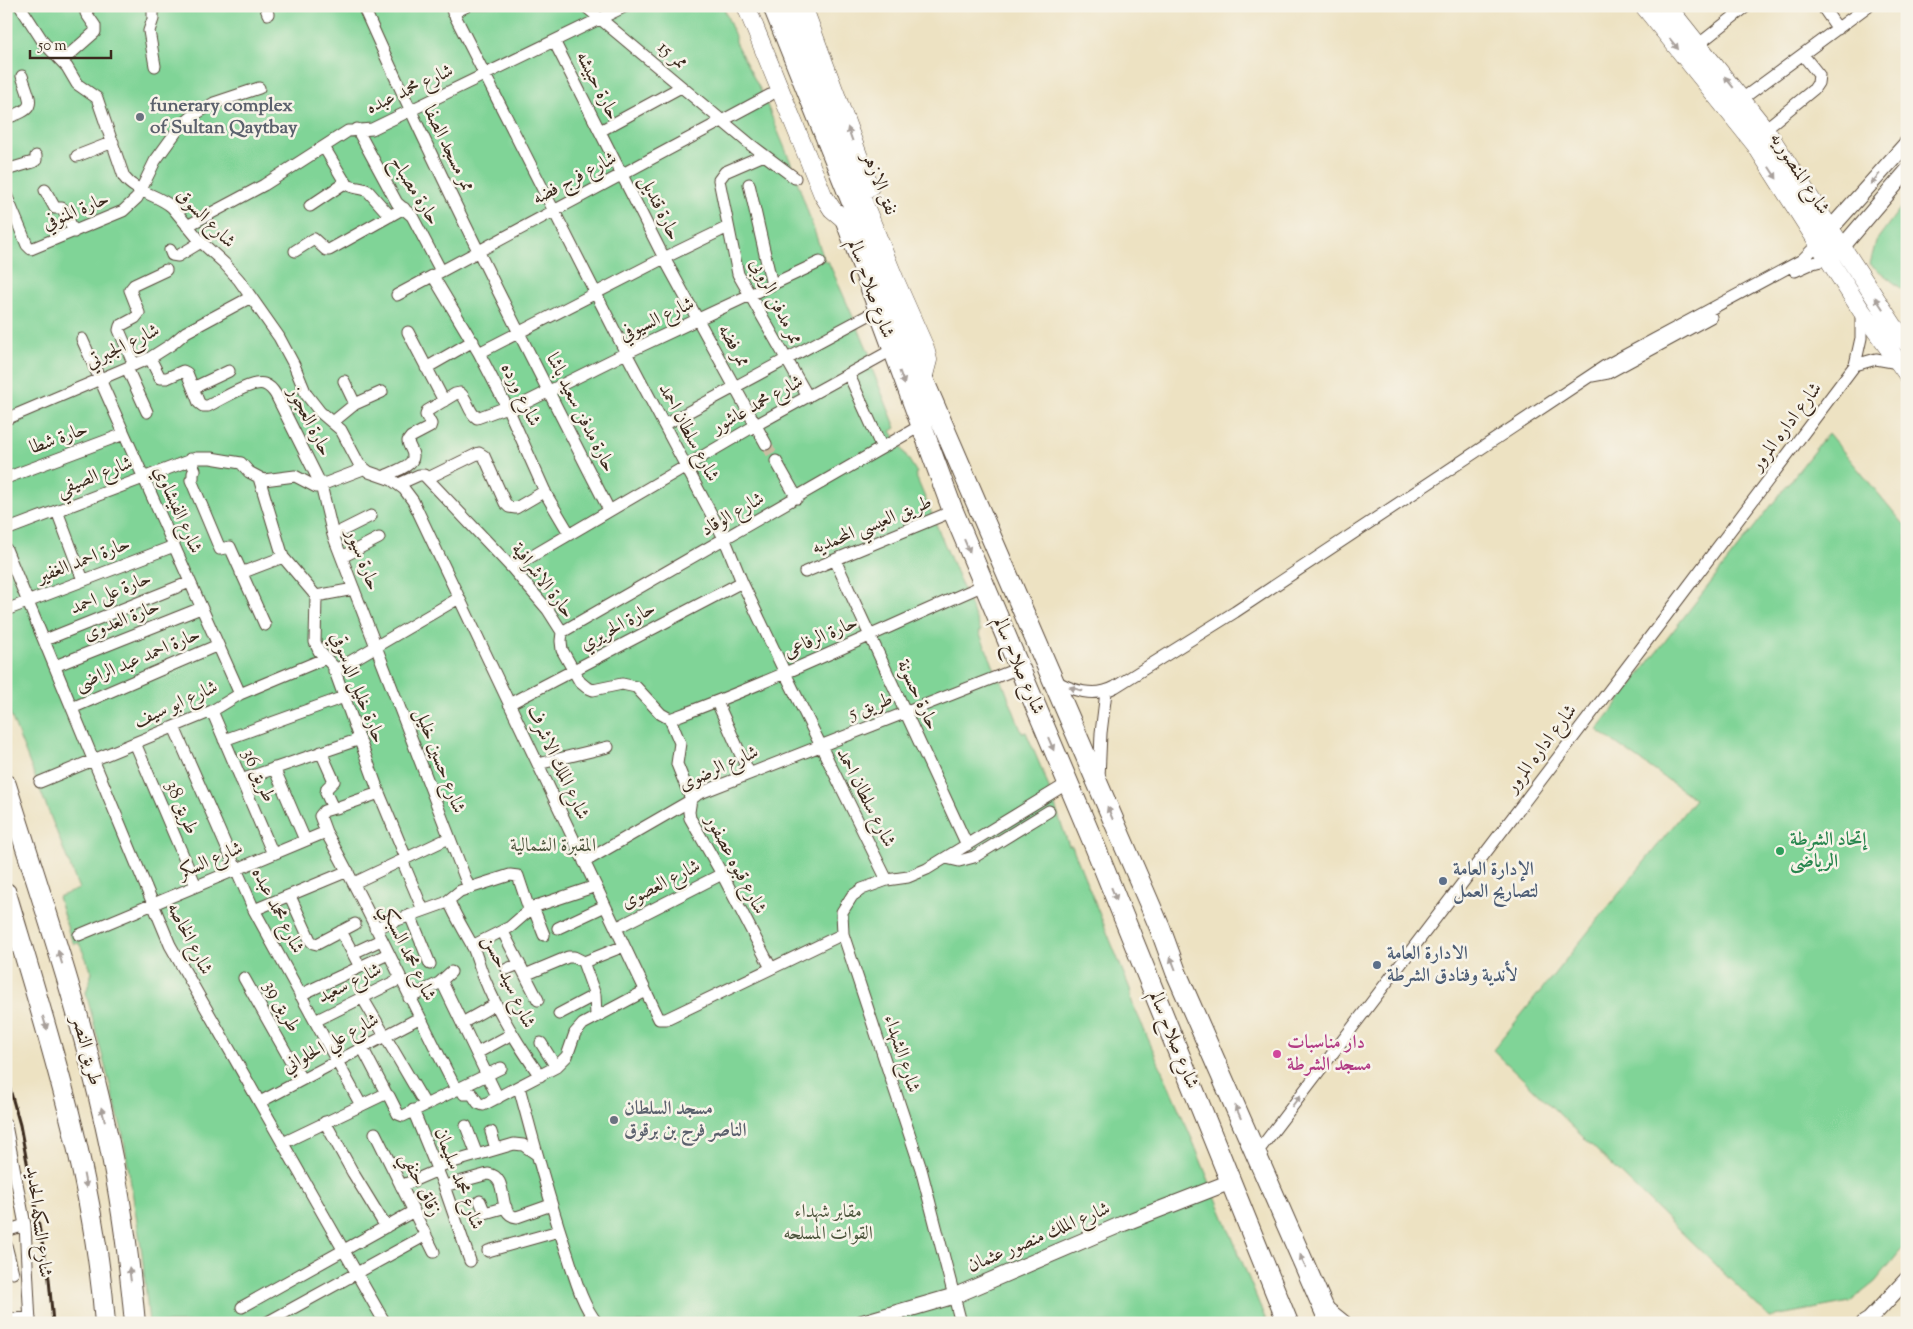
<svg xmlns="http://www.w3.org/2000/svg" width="1913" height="1329" viewBox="0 0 1913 1329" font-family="'Sorts Mill Goudy',Amiri,serif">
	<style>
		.green { fill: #80d497; stroke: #5e7f5a }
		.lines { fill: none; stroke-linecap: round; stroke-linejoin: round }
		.street-tunnel { stroke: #c9bda1; stroke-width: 11; stroke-dasharray: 11 5.5; stroke-linecap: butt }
		.street-casing { stroke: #564637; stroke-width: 13 }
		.secondary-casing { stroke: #564637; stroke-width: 17 }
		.primary-casing { stroke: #564637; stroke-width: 19 }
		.highway-casing { stroke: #564637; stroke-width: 22 }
		.street { stroke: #fff; stroke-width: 11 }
		.secondary { stroke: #fff; stroke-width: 15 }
		.primary { stroke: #fff; stroke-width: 18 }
		.highway { stroke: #fff; stroke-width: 20 }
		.rail { stroke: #3b2a1e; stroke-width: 3 }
		.oneway { fill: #a79f9a }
		.worship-dot { fill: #6b7280; stroke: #f7f3e8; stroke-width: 2 }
		.leisure-dot { fill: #2e9e5b; stroke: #f7f3e8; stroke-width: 2 }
		.service-dot { fill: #5c6f8a; stroke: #f7f3e8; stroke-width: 2 }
		.hotel-dot { fill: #d1479c; stroke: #f7f3e8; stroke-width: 2 }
		.labels { text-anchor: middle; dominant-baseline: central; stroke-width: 5; stroke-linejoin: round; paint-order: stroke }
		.street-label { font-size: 19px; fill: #3b2a1e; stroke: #f7f3e8 }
		.worship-label { font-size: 19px; font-weight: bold; fill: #5b616d; stroke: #f7f3e8; text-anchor: start }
		.leisure-label { font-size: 19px; font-weight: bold; fill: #27864d; stroke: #f7f3e8; text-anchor: start }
		.park-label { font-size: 19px; fill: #4c543c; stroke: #f7f3e8 }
		.service-label { font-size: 19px; font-weight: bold; fill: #4e5e75; stroke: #f7f3e8; text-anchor: start }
		.hotel-label { font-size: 19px; font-weight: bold; fill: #b23c85; stroke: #f7f3e8; text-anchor: start }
	</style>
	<rect width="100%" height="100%" fill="#f7f3e8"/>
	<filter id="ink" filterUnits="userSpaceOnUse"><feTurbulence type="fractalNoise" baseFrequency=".02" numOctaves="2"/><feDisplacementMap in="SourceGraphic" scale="10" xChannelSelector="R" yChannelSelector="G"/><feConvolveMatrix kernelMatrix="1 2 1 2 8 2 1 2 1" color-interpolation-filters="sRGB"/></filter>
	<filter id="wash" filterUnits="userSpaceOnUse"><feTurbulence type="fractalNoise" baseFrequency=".0096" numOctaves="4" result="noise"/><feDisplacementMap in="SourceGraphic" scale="20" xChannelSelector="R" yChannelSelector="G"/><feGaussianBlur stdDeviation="1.12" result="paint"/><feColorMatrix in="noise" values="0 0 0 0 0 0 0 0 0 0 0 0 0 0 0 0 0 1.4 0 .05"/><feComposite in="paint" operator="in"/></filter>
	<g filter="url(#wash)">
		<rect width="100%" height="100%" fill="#ede2c2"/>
		<!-- green -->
		<path class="green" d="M6 6H723L735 36V42L762 93 791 163 825 262 828 261 871 357 868 359 896 428 891 431 917 473 915 474 981 631 979 632 1000 681H1002L1022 733 1026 732 1045 777 1069 846H1072L1130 989 1132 1002 1192 1139 1267 1323H149L142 1253 123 1135 86 993 92 972 79 943 74 944 69 933 58 897 79 889 6 703Z
			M1907 199V293L1870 264 1876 241Z
			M1828 433 1907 528V1243L1875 1282 1850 1302 1769 1317 1493 1050 1695 799 1597 730 1669 636Z"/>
	</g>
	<g filter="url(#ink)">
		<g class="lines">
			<!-- street-tunnel -->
			<path class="street-tunnel" d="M766 444 776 461"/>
			<defs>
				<path id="street" d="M20 6 44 43 67 67 77 84 97 98 124 177C136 193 157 194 172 207L201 242 224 263 239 280 279 337 294 365 306 394 320 412 341 430 359 464 369 472 392 480 404 489 413 501 659 1019H666L843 934
					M153 6V19L149 31 155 66
					M265 6 268 14
					M363 6C439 177 524 344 609 510
					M450 6 626 353 725 540 742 582 785 673 887 880
					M585 6 751 145 795 178
					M1822 6 1838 29
					M453 13 467 6
					M554 41 664 258 766 444
					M1699 44 1747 6
					M62 61 95 32V26L86 13 89 6
					M1742 99 1868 6
					M6 118C38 108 31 104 22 76
					M357 129 397 203 412 216 441 271
					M1765 129 1814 89 1818 83 1819 75 1803 55
					M600 131 681 87
					M324 147 346 184C353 189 361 187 368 191L390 216
					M764 155 725 172 719 180 738 274 808 397
					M77 156 113 142
					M6 170 33 162 36 160V156
					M749 184 772 285
					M45 190 55 208H62L64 210 74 232
					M6 195 27 245 31 249 123 211 137 198 155 161 179 128 194 115 214 103 259 88
					M310 206 346 182
					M187 226 264 185 348 131 372 129 626 6
					M170 250 172 255 178 256 201 242
					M295 251 314 239 326 250H329L404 208
					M1795 271 1813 263 1829 259
					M433 276 479 353 509 411 547 496 569 533
					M397 295 770 95
					M408 332 444 401
					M82 339 240 694
					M479 353 664 258 728 227
					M150 358 160 378H167L183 371 187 373 199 403 203 406H208C220 400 252 380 264 384 270 386 273 390 276 395L321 485 333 535 469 888
					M134 365 119 330 120 326 135 318 139 313 130 290 134 285 166 270
					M1855 365 1876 359 1898 363
					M127 368 147 412
					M426 368 473 341
					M849 375 882 448
					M1592 376 1608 373 1711 317
					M344 381 355 404
					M193 388 229 371
					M509 411 626 353 820 262
					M6 419 150 358 172 344 186 332 251 297
					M333 422 355 404 382 392
					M664 425 878 310
					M190 459 195 470 193 473V478L191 480 220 549 230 547 265 625
					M776 461 797 498
					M385 476C392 472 414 466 413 456 413 450 408 446 408 441L411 437 430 427 431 424 426 415 427 411 455 394 460 393C468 399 468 412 477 418L507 407
					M6 478 124 434
					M259 478 283 557 316 596 315 642 319 651 333 666 379 793 406 858
					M428 478 479 453 484 456 505 503 509 507 516 508 545 491
					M399 484 419 475H424L512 568 548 610 562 632 561 641 562 650 580 682 586 687 593 690 622 684 636 687 661 714 670 719
					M57 511 83 580
					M6 530 196 458H211L241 463 249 472 264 480 295 476 316 487 363 469
					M333 535 371 516
					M6 549 170 945 385 1323
					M342 557 379 538
					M835 560 967 845
					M512 568 756 425 892 350
					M805 572 953 511
					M241 573 283 557
					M316 596 354 589
					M6 610 174 546
					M562 632 920 426
					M45 640 190 582
					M55 666 201 608
					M334 671 459 598
					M1053 679C1071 691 1095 698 1115 687L1235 612 1605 366 1802 260 1819 243
					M717 702 749 773
					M509 704 742 582
					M72 708 218 645
					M212 711 273 854
					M670 719C777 680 880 630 984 585
					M670 719 680 743 677 764 691 799 689 812 690 818 722 874 771 968
					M174 727 254 910 361 1105
					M224 740 344 697
					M135 743 196 886
					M321 752 334 781 327 788 326 793 333 808H336L379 793
					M538 764 608 747
					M274 768 305 840
					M1099 778 1101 733 1106 692
					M241 780 360 739
					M40 782 212 711 240 694 326 658
					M326 832C373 916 412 1004 456 1089
					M946 858 959 861 974 857 1049 811
					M402 860 423 910
					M584 862 688 802 698 794 1019 668
					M354 883 449 838
					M290 896 310 940 313 943 317 944 355 924
					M449 901C455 916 464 930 472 945 477 956 480 969 485 980 499 1015 519 1046 540 1076
					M533 907 544 935
					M254 910 348 871
					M410 915 430 964
					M375 928 445 903 460 891 510 875 518 876 529 909
					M558 928 605 906
					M616 928 722 874
					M341 931 360 967
					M503 932 538 1000
					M79 935 326 832 320 816 324 811 334 808
					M472 946 510 927 533 907 596 886
					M353 953 381 940
					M583 962 595 995 596 1015
					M507 969 519 964
					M525 975 568 957H574L584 962 624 946
					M244 978 301 1079
					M439 983 451 972
					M300 995 388 954
					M362 997 425 1104
					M409 998 439 983 443 984 498 1098
					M559 1014 595 995
					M315 1021 400 979
					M462 1023 496 1004
					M541 1043 556 1067
					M362 1047 387 1095
					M477 1053 512 1034
					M461 1087 464 1094H472L478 1103 483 1105 556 1067 567 1056 575 1033 583 1024 645 991
					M519 1087C534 1143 548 1198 567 1253 575 1277 581 1303 597 1323
					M260 1102 419 1018
					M413 1110 444 1186 470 1261
					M325 1122 353 1173 386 1227
					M6 1125 25 1225 30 1323
					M466 1126 477 1155
					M491 1132 496 1149
					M375 1133 434 1252
					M283 1143 385 1094 389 1096 398 1114 403 1116 501 1068
					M1256 1154 1659 625 1855 365 1861 338V311
					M436 1167 514 1144 523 1145 536 1154
					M401 1186 438 1170
					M444 1186 488 1174C511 1177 495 1215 517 1217L551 1205
					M480 1201 485 1213 506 1207
					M6 1231 25 1225
					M6 1245 13 1273
					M488 1251 559 1231
					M242 1307 414 1211
					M6 1314 11 1319 30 1318
					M266 1323 426 1235
					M961 1323 921 1169 843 934 842 912 852 896 862 889 887 880 908 877 927 869 1068 783"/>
				<path id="secondary" d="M1823 237 1907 143
					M1834 254 1843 246 1907 171
					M1323 1306 1344 1323
					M861 1323 954 1296 1122 1224 1230 1182
					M1864 1323 1869 1320 1907 1279"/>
				<path id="primary" d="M746 6 823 195 832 209 845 220
					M784 6 895 280 925 348 928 360 923 379
					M803 6 870 187
					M1644 6 1755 144 1861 310 1907 374
					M1667 6 1765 129 1893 325 1907 343"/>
				<path id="highway" d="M773 6 923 379 1160 928 1176 972 1330 1323
					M846 221 953 511 1094 844 1288 1323
					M6 785C41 897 80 1009 105 1124 120 1190 129 1256 135 1323
					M6 893C48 1034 94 1175 105 1323"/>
			</defs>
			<!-- street casing -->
			<use href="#street" class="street-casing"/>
			<!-- secondary casing -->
			<use href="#secondary" class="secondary-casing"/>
			<!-- primary casing -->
			<use href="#primary" class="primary-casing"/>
			<!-- highway casing -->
			<use href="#highway" class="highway-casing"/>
			<!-- street -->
			<use href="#street" class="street"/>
			<!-- secondary -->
			<use href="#secondary" class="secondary"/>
			<!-- primary -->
			<use href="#primary" class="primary"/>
			<!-- highway -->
			<use href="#highway" class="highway"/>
			<!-- rail -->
			<path class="rail" d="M6 1075 20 1125 49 1279 53 1323"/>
		</g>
		<!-- one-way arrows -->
		<defs><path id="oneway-solid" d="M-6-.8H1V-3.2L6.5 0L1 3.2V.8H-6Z" transform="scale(1.25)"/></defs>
		<g class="oneway">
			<use href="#oneway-solid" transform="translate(1674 44) rotate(51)"/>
			<use href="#oneway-solid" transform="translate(1729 82) rotate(-128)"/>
			<use href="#oneway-solid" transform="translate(850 134) rotate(-110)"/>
			<use href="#oneway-solid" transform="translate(1773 173) rotate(57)"/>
			<use href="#oneway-solid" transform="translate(1875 179) rotate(131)"/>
			<use href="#oneway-solid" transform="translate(1879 303) rotate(-123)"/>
			<use href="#oneway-solid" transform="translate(902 378) rotate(70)"/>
			<use href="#oneway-solid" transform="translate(967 546) rotate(67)"/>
			<use href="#oneway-solid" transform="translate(1076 689) rotate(-164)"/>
			<use href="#oneway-solid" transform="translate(1051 744) rotate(67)"/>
			<use href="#oneway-solid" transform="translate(1110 813) rotate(-113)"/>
			<use href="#oneway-solid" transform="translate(1114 894) rotate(68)"/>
			<use href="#oneway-solid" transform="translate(60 957) rotate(-107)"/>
			<use href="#oneway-solid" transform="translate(1173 963) rotate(-111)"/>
			<use href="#oneway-solid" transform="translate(45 1023) rotate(73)"/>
			<use href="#oneway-solid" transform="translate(1296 1101) rotate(-53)"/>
			<use href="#oneway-solid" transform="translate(1238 1112) rotate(-114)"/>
			<use href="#oneway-solid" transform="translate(103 1114) rotate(-105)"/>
			<use href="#oneway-solid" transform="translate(85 1181) rotate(79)"/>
			<use href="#oneway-solid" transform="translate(1303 1261) rotate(-114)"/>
			<use href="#oneway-solid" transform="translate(130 1274) rotate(-97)"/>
		</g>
	</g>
	<!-- markers -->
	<g class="worship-dot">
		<circle cx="140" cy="117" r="5"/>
		<circle cx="614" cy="1120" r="5"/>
	</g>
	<circle class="leisure-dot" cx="1780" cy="851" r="5"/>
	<g class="service-dot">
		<circle cx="1443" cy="881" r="5"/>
		<circle cx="1377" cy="965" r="5"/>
	</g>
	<circle class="hotel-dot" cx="1277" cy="1054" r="5"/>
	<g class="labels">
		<!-- street labels -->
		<g class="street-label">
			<text transform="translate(672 56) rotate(41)">ممر 15</text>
			<text transform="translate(597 86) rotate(63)">حارة حبيشه</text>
			<text transform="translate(410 90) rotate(-25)">شارع محمد عبده</text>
			<text transform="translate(448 149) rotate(64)">ممر مسجد الصفا</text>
			<text transform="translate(1799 174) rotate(57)">شارع المنصوريه</text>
			<text transform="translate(575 179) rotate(-28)">شارع فرج فضه</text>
			<text transform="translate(879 184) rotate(68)">نفق الازهر</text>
			<text transform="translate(414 191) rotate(58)">حارة مصباح</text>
			<text transform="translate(659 208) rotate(64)">حارة قنديل</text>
			<text transform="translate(76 212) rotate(-23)">حارة المنوفي</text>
			<text transform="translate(205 219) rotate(45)">شارع السوق</text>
			<text transform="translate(870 289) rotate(70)">شارع صلاح سالم</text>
			<text transform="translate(775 302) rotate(63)">ممر مدفن الروبى</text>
			<text transform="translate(657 320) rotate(-25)">شارع السيوفي</text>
			<text transform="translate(733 346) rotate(61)">ممر فضه</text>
			<text transform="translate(123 347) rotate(-26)">شارع الجبرتي</text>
			<text transform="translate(520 395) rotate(64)">شارع ورده</text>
			<text transform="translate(758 405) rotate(-29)">شارع محمد عاشور</text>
			<text transform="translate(580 413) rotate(63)">حارة مدفن سعيد باشا</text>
			<text transform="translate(309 422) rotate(63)">حارة العجوز</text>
			<text transform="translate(1787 427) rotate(-53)">شارع اداره المرور</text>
			<text transform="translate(688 433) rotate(62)">شارع سلطان احمد</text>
			<text transform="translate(59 439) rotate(-20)">حارة شطا</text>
			<text transform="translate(95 477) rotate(-21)">شارع الصيفي</text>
			<text transform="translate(177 510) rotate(66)">شارع الفيشاوي</text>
			<text transform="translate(733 515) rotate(-30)">شارع الوقاد</text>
			<text transform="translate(872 526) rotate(-22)">طريق العيسي المحمديه</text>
			<text transform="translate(362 560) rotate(69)">حارة سيور</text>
			<text transform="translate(84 561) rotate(-21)">حارة احمد الغفير</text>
			<text transform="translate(542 581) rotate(52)">حارة الاشرافية</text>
			<text transform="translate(111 594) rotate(-22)">حارة على احمد</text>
			<text transform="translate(122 621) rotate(-22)">حارة العدوى</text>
			<text transform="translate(618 627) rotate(-28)">حارة الحريري</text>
			<text transform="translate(821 638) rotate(-24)">حارة الرفاعى</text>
			<text transform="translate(138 660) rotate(-23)">حارة احمد عبد الراضى</text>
			<text transform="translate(1018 666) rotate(67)">شارع صلاح سالم</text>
			<text transform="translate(357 688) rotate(68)">حارة خليل الدسوقي</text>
			<text transform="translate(917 695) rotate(65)">حارة حسونة</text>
			<text transform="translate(176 705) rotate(-24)">شارع ابو سيف</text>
			<text transform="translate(871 707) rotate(-21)">طريق 5</text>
			<text transform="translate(1542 749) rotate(-53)">شارع اداره المرور</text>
			<text transform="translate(439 761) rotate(69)">شارع حسين خليل</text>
			<text transform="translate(557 763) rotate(65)">شارع الملك الاشرف</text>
			<text transform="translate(719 769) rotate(-24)">شارع الرضوى</text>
			<text transform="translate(258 776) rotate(66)">طريق 36</text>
			<text transform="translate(865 798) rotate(63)">شارع سلطان احمد</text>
			<text transform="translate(181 808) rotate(67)">طريق 38</text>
			<text transform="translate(211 861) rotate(-23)">شارع السكر</text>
			<text transform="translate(735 865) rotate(62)">شارع قبوه عصفور</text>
			<text transform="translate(661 885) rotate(-27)">شارع العصوى</text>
			<text transform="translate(277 911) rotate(63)">شارع محمد عبده</text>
			<text transform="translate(189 939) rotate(63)">شارع الخاصه</text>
			<text transform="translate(407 953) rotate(64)">شارع محمد السبكي</text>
			<text transform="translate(508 982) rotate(65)">شارع سيد حسن</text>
			<text transform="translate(350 984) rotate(-26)">شارع سعيد</text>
			<text transform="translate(281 1007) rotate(61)">طريق 39</text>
			<text transform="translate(1173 1040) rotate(68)">شارع صلاح سالم</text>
			<text transform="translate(331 1044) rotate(-28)">شارع علي الحلواني</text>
			<text transform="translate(86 1051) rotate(75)">طريق النصر</text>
			<text transform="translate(901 1054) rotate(72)">شارع الشهداء</text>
			<text transform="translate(458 1179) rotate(69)">شارع محمد سليمان</text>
			<text transform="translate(420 1185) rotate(64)">زقاق حنفي</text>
			<text transform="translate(38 1222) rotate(83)">شارع السكه الحديد</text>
			<text transform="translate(1039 1238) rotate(-23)">شارع الملك منصور عثمان</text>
		</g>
		<!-- worship labels -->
		<g class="worship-label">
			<text x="150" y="106">funerary complex<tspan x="150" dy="22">of Sultan Qaytbay</tspan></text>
			<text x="624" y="1109">مسجد السلطان<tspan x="624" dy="22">الناصر فرج بن برقوق</tspan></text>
		</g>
		<!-- leisure labels -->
		<g class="leisure-label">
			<text x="1790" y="840">إتحاد الشرطة<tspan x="1790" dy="22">الرياضى</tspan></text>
		</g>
		<!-- park labels -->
		<g class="park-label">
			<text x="553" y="846">المقبرة الشمالية</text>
			<text x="828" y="1212">مقابر شهداء<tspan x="828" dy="22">القوات المسلحه</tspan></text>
		</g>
		<!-- service labels -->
		<g class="service-label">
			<text x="1453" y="870">الإدارة العامة<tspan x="1453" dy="22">لتصاريح العمل</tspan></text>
			<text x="1387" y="954">الادارة العامة<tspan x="1387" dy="22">لأندية وفنادق الشرطة</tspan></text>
		</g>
		<!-- hotel labels -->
		<g class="hotel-label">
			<text x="1287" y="1043">دار مناسبات<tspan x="1287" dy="22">مسجد الشرطة</tspan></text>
		</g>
	</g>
	<!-- margin -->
	<rect width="1913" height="1329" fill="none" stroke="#f7f3e8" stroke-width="25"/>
	<!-- scale -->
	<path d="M30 50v8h81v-8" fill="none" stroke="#3b2a1e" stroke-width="2.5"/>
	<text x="38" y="50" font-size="15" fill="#3b2a1e" stroke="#f7f3e8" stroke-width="4" paint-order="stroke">50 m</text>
</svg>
